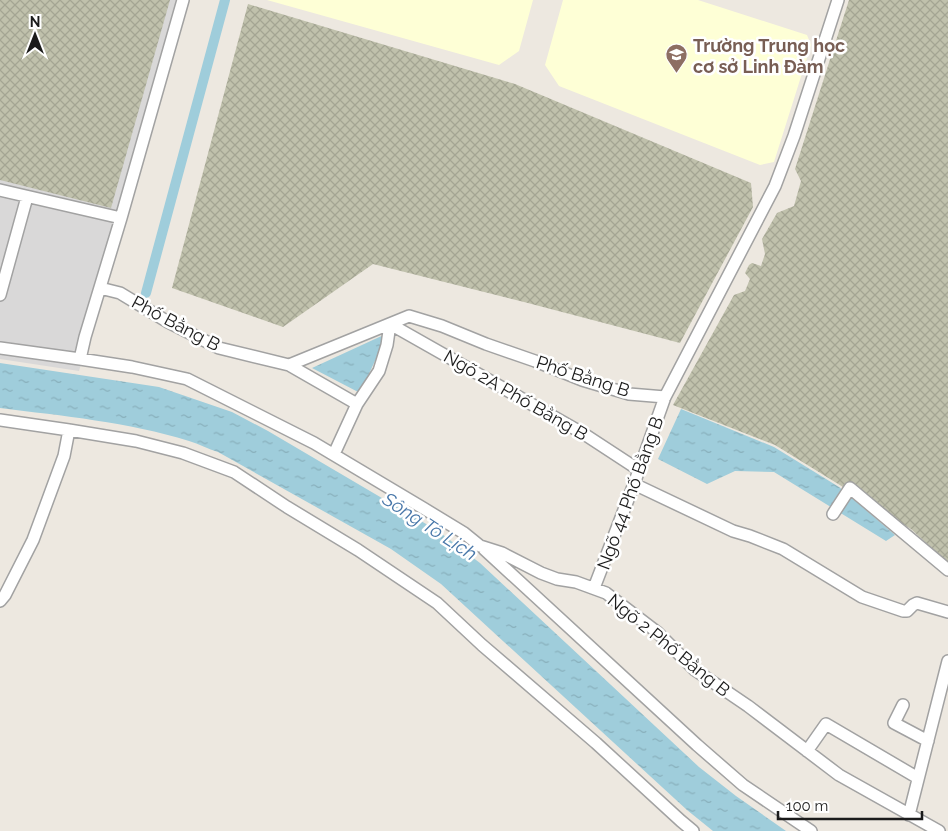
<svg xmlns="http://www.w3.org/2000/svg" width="948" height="831" viewBox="0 0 948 831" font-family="Raleway,sans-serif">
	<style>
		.residential { fill: #d9d8d8 }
		.education { fill: #feffd6 }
		.construction { fill: url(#construction-cross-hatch) }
		.water { fill: url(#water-ripples) }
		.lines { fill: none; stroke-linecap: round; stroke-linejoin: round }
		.canal { stroke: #9fcddb; stroke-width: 10 }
		.minor-casing { stroke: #a2a2a2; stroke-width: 14 }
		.minor { stroke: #fff; stroke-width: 11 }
		.labels { text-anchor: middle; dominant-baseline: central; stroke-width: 5; stroke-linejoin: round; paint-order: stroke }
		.education-label { font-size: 18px; font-weight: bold; fill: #785e54; stroke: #fff; text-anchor: start }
		.street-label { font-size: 18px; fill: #1b1b1b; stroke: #fff }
		.water-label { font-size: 19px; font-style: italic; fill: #4877a9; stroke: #fff }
	</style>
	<defs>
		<pattern id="construction-cross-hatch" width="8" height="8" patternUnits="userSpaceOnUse" patternTransform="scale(1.25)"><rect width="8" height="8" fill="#c0c1ac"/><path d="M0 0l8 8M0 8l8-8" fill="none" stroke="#a4a593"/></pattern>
		<pattern id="water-ripples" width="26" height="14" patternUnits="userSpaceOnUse" patternTransform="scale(1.25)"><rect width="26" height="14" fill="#9fcddb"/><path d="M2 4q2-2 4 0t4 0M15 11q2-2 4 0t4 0" fill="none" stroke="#88afbb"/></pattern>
	</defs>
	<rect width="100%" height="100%" fill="#ede8e0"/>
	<!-- residential -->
	<path class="residential" d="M0 0H187L79 371 0 359Z"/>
	<!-- education -->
	<path class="education" d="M267 0H533L519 51 499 65Z
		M563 0H698L807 35 811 45 774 162 760 165 559 86 545 65Z"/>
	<!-- construction -->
	<path class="construction" d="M0 0H170L111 208 0 180Z
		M849 0H948V563L911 529 775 445 673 405 734 295 745 291 750 279 745 273 749 265 752 263 761 266 765 254 762 239 777 213 794 206 801 181 795 169Z
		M248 4 515 84 751 183 753 207 680 343 524 302 373 264 283 327 172 288Z"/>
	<!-- water -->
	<path class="water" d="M388 333 360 393 312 368Z
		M0 363 159 387 232 412 268 431 438 531 480 563 699 767 736 796 786 831H713L687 810 441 584 391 549 218 452C208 449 199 444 189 441 128 422 63 416 0 408Z
		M681 409 774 447 839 487 895 535 886 541 774 472 735 471 707 484 658 459Z"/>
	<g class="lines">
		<!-- canal -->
		<path class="canal" d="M146 293 225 0"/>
		<defs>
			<path id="minor" d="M0 190 121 218
				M100 288 120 293 168 322 219 348 289 365 409 316 442 326 486 344 535 361 582 380 629 394 665 397
				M0 295 27 197
				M0 348 80 359 132 367 187 379 314 443 423 508 464 533 480 546 502 553 541 573 557 579 576 582 606 593 657 632 695 670 748 706 839 775 939 831
				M80 359 85 337 121 218 183 0
				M289 365 357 404
				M0 420 69 430 136 441 183 453 234 472 287 507 358 550 437 603 482 645 596 743 681 821 693 831
				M334 454 357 404 379 371 387 345 390 324 584 434 639 470
				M634 484 733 531 750 536 783 549 862 597 903 611H907L913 605 917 603 948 612
				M833 514 850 488 948 570
				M484 549 697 745 743 785 811 831
				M594 588 634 484 665 397 775 186 794 136 838 0
				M0 601 5 595 33 540 64 456 69 430
				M903 705 894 723 928 741
				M807 751 826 724 918 778
				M909 815 948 661"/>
		</defs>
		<!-- minor casing -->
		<use href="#minor" class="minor-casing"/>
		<!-- minor -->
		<use href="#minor" class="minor"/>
	</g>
	<!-- icons -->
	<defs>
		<symbol id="school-pin" viewBox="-11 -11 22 30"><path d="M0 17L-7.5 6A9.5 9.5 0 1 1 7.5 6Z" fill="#8d6e63" stroke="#fff"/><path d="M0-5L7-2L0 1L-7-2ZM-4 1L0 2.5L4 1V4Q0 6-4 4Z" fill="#fff"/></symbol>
	</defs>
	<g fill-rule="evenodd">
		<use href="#school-pin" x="664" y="42" width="25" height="34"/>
	</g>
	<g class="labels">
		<!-- education labels -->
		<g class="education-label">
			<text x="693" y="45">Trường Trung học<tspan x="693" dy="21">cơ sở Linh Đàm</tspan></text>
		</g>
		<!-- street labels -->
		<g class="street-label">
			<text transform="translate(176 323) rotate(28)">Phố Bằng B</text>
			<text transform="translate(583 376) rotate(18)">Phố Bằng B</text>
			<text transform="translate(516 395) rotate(30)">Ngõ 2A Phố Bằng B</text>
			<text transform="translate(630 493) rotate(-70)">Ngõ 44 Phố Bằng B</text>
			<text transform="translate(669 645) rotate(39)">Ngõ 2 Phố Bằng B</text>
		</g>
		<!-- water labels -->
		<g class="water-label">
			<text transform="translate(430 526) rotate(33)">Sông Tô Lịch</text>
		</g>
	</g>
	<!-- north arrow -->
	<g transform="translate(35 35)" stroke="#ffffff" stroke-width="4" paint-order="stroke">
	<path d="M0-4L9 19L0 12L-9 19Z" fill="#1b1b1b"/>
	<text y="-8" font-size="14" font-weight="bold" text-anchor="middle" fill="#1b1b1b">N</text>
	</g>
	<!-- scale -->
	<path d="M778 811v8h144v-8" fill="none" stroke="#1b1b1b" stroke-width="2.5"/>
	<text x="786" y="811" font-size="15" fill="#1b1b1b" stroke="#ffffff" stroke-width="4" paint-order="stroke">100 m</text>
</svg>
